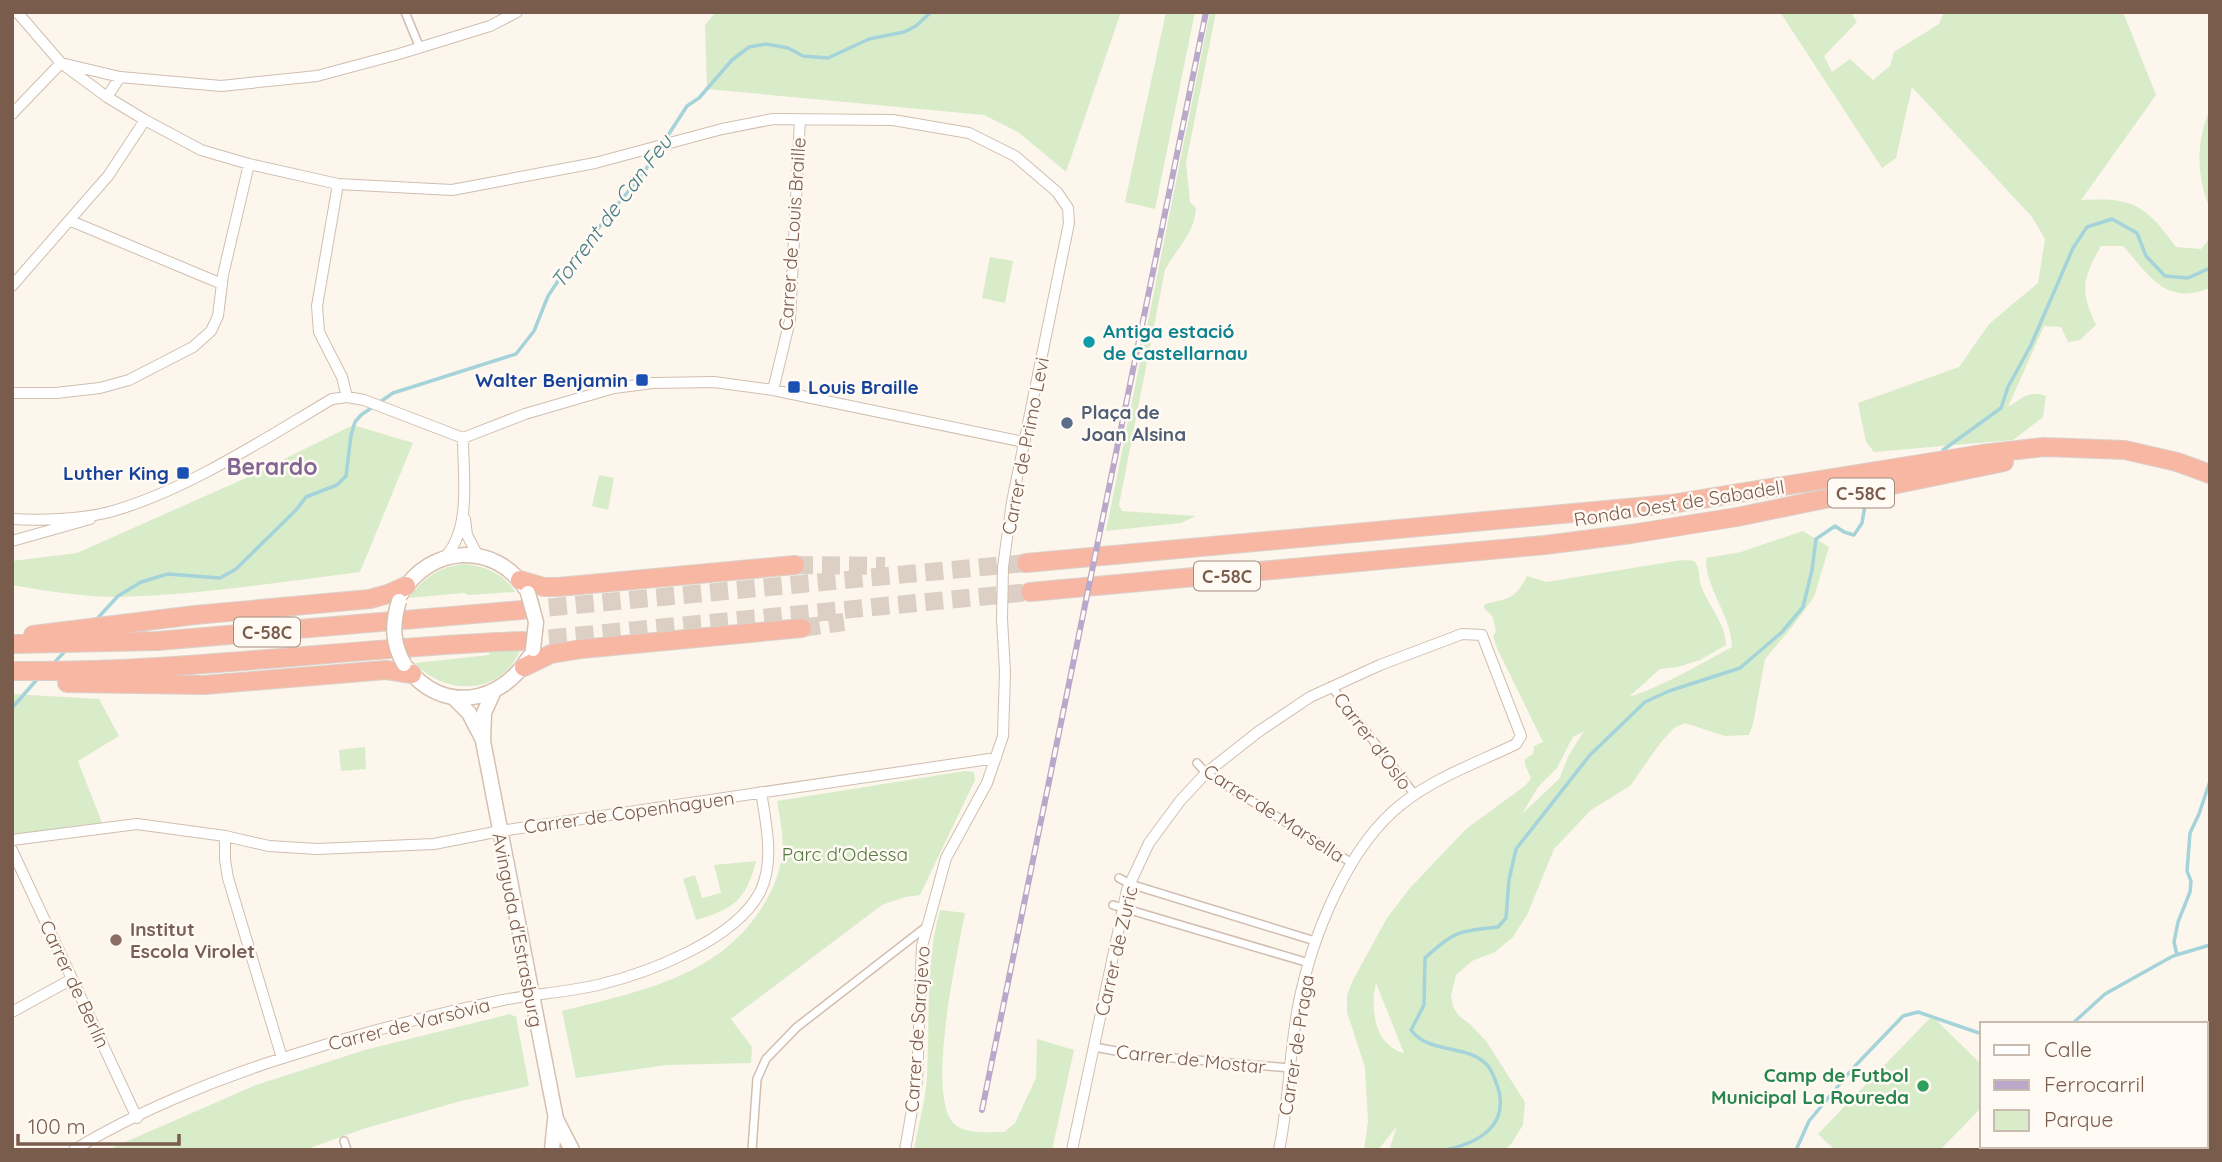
<svg xmlns="http://www.w3.org/2000/svg" width="2222" height="1162" viewBox="0 0 2222 1162" font-family="Quicksand,sans-serif">
	<style>
		.green { fill: #d8ecc9; fill-rule: evenodd }
		.lines { fill: none; stroke-linecap: round; stroke-linejoin: round }
		.stream { stroke: #a5d3da; stroke-width: 3.5 }
		.motorway-tunnel { stroke: #dcd0c4; stroke-width: 18; stroke-dasharray: 18 9; stroke-linecap: butt }
		.pedestrian-casing { stroke: #d1beb0; stroke-width: 10 }
		.minor-casing { stroke: #d1beb0; stroke-width: 12 }
		.secondary-casing { stroke: #d6c0b0; stroke-width: 17 }
		.motorway-casing { stroke: #dad1cd; stroke-width: 20 }
		.pedestrian { stroke: #fff; stroke-width: 7 }
		.minor { stroke: #fff; stroke-width: 10 }
		.secondary { stroke: #fff; stroke-width: 14 }
		.motorway { stroke: #f7b7a3; stroke-width: 18 }
		.rail-casing { stroke: #b9a8c9; stroke-width: 6 }
		.rail { stroke: #fffaf3; stroke-width: 3.5; stroke-dasharray: 10; stroke-linecap: butt }
		.secondary-bridge-casing { stroke: #d6c0b0; stroke-width: 17; stroke-linecap: butt }
		.secondary-bridge { stroke: #fff; stroke-width: 14 }
		.culture-dot { fill: #0f9aa8; stroke: #fffaf3; stroke-width: 2.5 }
		.transit-dot { fill: #1a4fb4; stroke: #fffaf3; stroke-width: 2.5 }
		.service-dot { fill: #5c6f8a; stroke: #fffaf3; stroke-width: 2.5 }
		.education-dot { fill: #8d6e63; stroke: #fffaf3; stroke-width: 2.5 }
		.leisure-dot { fill: #2e9e5b; stroke: #fffaf3; stroke-width: 2.5 }
		.labels { text-anchor: middle; dominant-baseline: central; stroke-width: 5; stroke-linejoin: round; paint-order: stroke }
		.shield { fill: #fffaf3; stroke: #a28b7f; stroke-width: 2 }
		.shield-label { font-size: 18px; font-weight: bold; fill: #7a5c4d }
		.street-label { font-size: 19px; fill: #7a5c4d; stroke: #fffaf3 }
		.culture-label { font-size: 19px; font-weight: bold; fill: #0d838f; stroke: #fffaf3; text-anchor: start }
		.transit-label { font-size: 19px; font-weight: bold; fill: #164399; stroke: #fffaf3; text-anchor: end }
		.service-label { font-size: 19px; font-weight: bold; fill: #4e5e75; stroke: #fffaf3; text-anchor: start }
		.park-label { font-size: 19px; fill: #537a41; stroke: #fffaf3 }
		.education-label { font-size: 19px; font-weight: bold; fill: #785e54; stroke: #fffaf3; text-anchor: start }
		.leisure-label { font-size: 19px; font-weight: bold; fill: #27864d; stroke: #fffaf3; text-anchor: end }
		.water-label { font-size: 21px; font-style: italic; fill: #437c86; stroke: #fffaf3 }
		.quarter-label { font-size: 23px; font-weight: bold; fill: #846695; stroke: #fffaf3 }
	</style>
	<rect width="100%" height="100%" fill="#fdf6ec"/>
	<!-- green -->
	<path class="green" d="M716 12H1121L1066 172 1018 132 984 115 707 89 705 25Z
		M1166 12H1195L1155 209 1125 202Z
		M1210 12H1216L1186 163 1190 202 1196 208C1195 233 1176 249 1165 270L1119 505 1122 511 1196 516 1181 523 1106 531Z
		M1780 12H1851L1857 22 1824 56 1832 72 1850 59 1873 80 1890 66 1894 52 1939 24 1944 12H2123L2156 95 2081 200C2133 197 2145 204 2176 247L2201 249 2210 238V288C2165 306 2150 276 2123 246H2101C2082 279 2080 291 2096 325L2080 340 2068 342 2061 327 2044 326 2008 407C2022 399 2028 389 2046 396L2043 417 2013 440 1874 452 1866 442 1858 403 1959 367 1989 324 2038 283 2045 239 2032 217 1912 87 1896 158 1882 168Z
		M2210 109V208C2196 176 2196 141 2210 109Z
		M990 257 1013 261 1005 303 982 298Z
		M353 425 413 443 360 572C280 582 200 595 119 597 83 597 47 591 12 585V561L77 553 246 478Z
		M599 475 614 478 608 510 592 506Z
		M1803 531 1829 547 1814 597 1792 627 1765 659 1753 724 1749 735 1725 736 1685 723 1674 728 1661 742 1630 786 1591 810 1554 849 1527 915 1513 937 1495 952 1472 961 1456 975 1451 996 1453 1007 1460 1017 1470 1024 1486 1041 1525 1102 1523 1125 1511 1144 1505 1150H1389L1397 1126 1378 1150H1364L1368 1121 1365 1067 1347 1012V995L1353 980 1387 918 1410 888 1466 829 1526 785 1531 778 1525 765V759L1533 754 1534 746 1543 742 1497 648 1493 636 1496 632 1493 617 1484 608 1485 604C1509 598 1515 600 1527 576L1546 582 1682 560 1694 561C1702 570 1697 577 1702 588 1710 608 1725 623 1726 645L1700 660 1678 667 1660 669 1630 696 1635 695C1669 683 1700 664 1732 647 1731 614 1706 591 1706 558L1741 552ZM1584 731 1569 755 1559 779 1522 814 1538 787 1557 768 1573 737ZM1376 983 1404 1053H1403C1374 1044 1370 1009 1376 983Z
		M465 564C485 566 505 574 515 592L469 595 464 593 409 598C423 578 440 566 465 564Z
		M520 650C502 696 444 696 415 663L489 655V652Z
		M12 694 99 699 119 736 78 761 102 823 66 827 12 840Z
		M365 747 366 769 341 771 339 750Z
		M965 771 974 772 975 780 920 895 905 897 882 905 731 1019 752 1047 751 1063 667 1065 576 1078 562 1011C637 992 716 978 761 909 772 892 780 874 782 854 784 836 780 819 777 801Z
		M756 861C746 901 733 909 696 920L683 879 695 875 702 898 721 893 714 865Z
		M940 910 965 913C958 951 923 1104 957 1126 968 1134 991 1132 1004 1132L1015 1123 1036 1078 1037 1039 1074 1050 1052 1150H914C918 1126 926 1100 927 1076 930 1019 925 965 940 910Z
		M510 1014 516 1017 529 1086 461 1101 366 1128 304 1150H107L256 1085 365 1050Z
		M1932 1016 1982 1065V1107L1940 1150H1835L1818 1134Z"/>
	<g class="lines">
		<!-- stream -->
		<path class="stream" d="M663 143 687 106 699 98 732 60 749 47 766 44 788 48 803 56 828 58 869 39 904 32 916 26 931 12
			M1943 450 2001 408 2008 387 2031 345 2073 248 2087 227 2112 219 2137 233 2146 256 2165 276 2188 278 2210 268
			M95 621 118 596 141 582 168 574 220 578 236 569 296 510 306 497 337 485 346 476 351 435 355 422 361 415 393 393 516 354 534 331 548 296 570 263 644 172 659 149
			M53 664 67 649
			M12 708 40 676
			M2177 955 2174 942 2178 922 2190 892 2191 881 2187 871 2190 833 2199 814 2210 781
			M2072 1024 2105 994 2130 980 2173 956 2210 945
			M1445 1150C1479 1143 1511 1125 1497 1085 1495 1079 1492 1071 1488 1066 1468 1043 1429 1055 1411 1030L1424 1005 1425 958C1454 931 1459 931 1498 927L1506 918 1509 880 1516 849 1590 755 1645 702 1669 691 1740 668 1782 632 1803 607 1812 570 1816 539 1835 526 1844 532 1854 535 1862 523 1865 505
			M1796 1150 1809 1121 1854 1067 1903 1016 1918 1012 1982 1034"/>
		<!-- motorway-tunnel -->
		<path class="motorway-tunnel" d="M795 565 885 566
			M522 610 1026 563
			M802 628 844 622
			M522 641 1030 592"/>
		<defs>
			<path id="pedestrian" d="M405 12 420 48
				M1331 686 1415 795
				M1197 763 1206 773 1352 863
				M1119 878 1130 884 1315 941
				M1113 905 1309 963
				M1094 1047 1138 1055 1290 1068
				M344 1141 347 1150
				M752 1150 757 1079 766 1059 797 1027 926 927"/>
			<path id="minor" d="M17 12 61 63 107 97 145 120 201 150 249 164 338 184 452 190 595 163 722 129 773 119 893 120 969 133 1015 156 1057 192 1068 208 1069 223 1012 502 1003 567 1002 619 1005 672 1003 736 987 783 946 858 922 946 917 1081 905 1150
				M107 97 120 77
				M12 114 61 63 120 77 221 86 317 76 399 54 490 26 517 12
				M338 184 317 306 319 332 342 377 347 397
				M71 221 222 284
				M12 286 108 176 145 120
				M773 390 790 320 800 119
				M12 393H56L100 388 129 380 193 347 211 331 218 316 223 275 249 164
				M12 519C41 521 86 519 113 511 189 489 264 439 332 399L347 397 364 400 463 438 525 414 614 388 653 383 714 382 773 390 1024 442
				M465 519 467 535 478 556
				M12 541 90 519
				M444 558C472 530 463 475 463 438
				M225 836V860L228 878 282 1058
				M12 840 137 824 225 836 269 846 317 849 434 844 500 831 996 758
				M12 850 137 1118
				M12 1012 72 979
				M1988 1146 1989 1150
				M2121 1146 2124 1150
				M74 1150C134 1113 216 1079 283 1058 354 1035 430 1015 503 1000 535 994 567 992 598 985 648 973 735 940 760 892 775 862 766 823 761 792
				M1072 1150 1127 890 1149 843 1180 801 1206 773 1258 732 1310 697 1380 665 1462 634 1482 635 1521 736 1516 744C1479 762 1436 777 1403 803 1347 846 1311 939 1298 1007 1289 1054 1289 1103 1279 1150"/>
			<path id="secondary" d="M401 594C430 545 494 541 526 589
				M407 668C442 714 501 704 529 657
				M493 693 484 713 483 741 556 1119 572 1150
				M453 697 469 713 482 738
				M552 1150 555 1120"/>
			<path id="motorway" d="M1026 563 1671 504 1982 454 2044 447 2125 450 2177 462 2210 474
				M520 580 544 587H558L795 565
				M1030 592 1545 545 1631 534 1737 517 2004 462
				M33 635 195 615 370 599 388 594 406 586
				M12 644 157 641 522 610
				M524 667 551 654 581 649 802 628
				M12 671C183 673 352 647 522 641
				M67 683 204 685 386 670 412 674"/>
		</defs>
		<!-- pedestrian casing -->
		<use href="#pedestrian" class="pedestrian-casing"/>
		<!-- minor casing -->
		<use href="#minor" class="minor-casing"/>
		<!-- secondary casing -->
		<use href="#secondary" class="secondary-casing"/>
		<!-- motorway casing -->
		<use href="#motorway" class="motorway-casing"/>
		<!-- pedestrian -->
		<use href="#pedestrian" class="pedestrian"/>
		<!-- minor -->
		<use href="#minor" class="minor"/>
		<!-- secondary -->
		<use href="#secondary" class="secondary"/>
		<!-- motorway -->
		<use href="#motorway" class="motorway"/>
		<defs>
			<path id="rail" d="M982 1110 1206 12"/>
		</defs>
		<!-- rail casing -->
		<use href="#rail" class="rail-casing"/>
		<!-- rail -->
		<use href="#rail" class="rail"/>
		<defs>
			<path id="secondary-bridge" d="M528 593 536 622 533 649
				M399 601C392 624 392 643 404 664"/>
		</defs>
		<!-- secondary-bridge casing -->
		<use href="#secondary-bridge" class="secondary-bridge-casing"/>
		<!-- secondary-bridge -->
		<use href="#secondary-bridge" class="secondary-bridge"/>
	</g>
	<!-- markers -->
	<circle class="culture-dot" cx="1089" cy="342" r="7"/>
	<g class="transit-dot">
		<rect x="635" y="373" width="14" height="14" rx="3.5"/>
		<rect x="787" y="380" width="14" height="14" rx="3.5"/>
		<rect x="176" y="466" width="14" height="14" rx="3.5"/>
	</g>
	<circle class="service-dot" cx="1067" cy="423" r="7"/>
	<circle class="education-dot" cx="116" cy="940" r="7"/>
	<circle class="leisure-dot" cx="1923" cy="1086" r="7"/>
	<g class="labels">
		<!-- shield labels -->
		<g class="shield">
			<rect x="1828" y="478.5" width="66" height="29" rx="5"/>
			<rect x="1194" y="561.5" width="66" height="29" rx="5"/>
			<rect x="234" y="617.5" width="66" height="29" rx="5"/>
		</g>
		<g class="shield-label">
			<text x="1861" y="493">C-58C</text>
			<text x="1227" y="576">C-58C</text>
			<text x="267" y="632">C-58C</text>
		</g>
		<!-- street labels -->
		<g class="street-label">
			<text transform="translate(792 234) rotate(-86)">Carrer de Louis Braille</text>
			<text transform="translate(1025 446) rotate(-79)">Carrer de Primo Levi</text>
			<text transform="translate(1679 503) rotate(-9)">Ronda Oest de Sabadell</text>
			<text transform="translate(1373 741) rotate(53)">Carrer d'Oslo</text>
			<text transform="translate(629 812) rotate(-8)">Carrer de Copenhaguen</text>
			<text transform="translate(1274 813) rotate(33)">Carrer de Marsella</text>
			<text transform="translate(518 930) rotate(79)">Avinguda d'Estrasburg</text>
			<text transform="translate(1116 951) rotate(-77)">Carrer de Zuric</text>
			<text transform="translate(75 984) rotate(65)">Carrer de Berlín</text>
			<text transform="translate(409 1024) rotate(-14)">Carrer de Varsòvia</text>
			<text transform="translate(917 1029) rotate(-86)">Carrer de Sarajevo</text>
			<text transform="translate(1296 1045) rotate(-81)">Carrer de Praga</text>
			<text transform="translate(1191 1059) rotate(6)">Carrer de Mostar</text>
		</g>
		<!-- culture labels -->
		<g class="culture-label">
			<text x="1103" y="331">Antiga estació<tspan x="1103" dy="22">de Castellarnau</tspan></text>
		</g>
		<!-- transit labels -->
		<g class="transit-label">
			<text x="628" y="380">Walter Benjamin</text>
			<text x="808" y="387" text-anchor="start">Louis Braille</text>
			<text x="169" y="473">Luther King</text>
		</g>
		<!-- service labels -->
		<g class="service-label">
			<text x="1081" y="412">Plaça de<tspan x="1081" dy="22">Joan Alsina</tspan></text>
		</g>
		<!-- park labels -->
		<g class="park-label">
			<text x="845" y="854">Parc d'Odessa</text>
		</g>
		<!-- education labels -->
		<g class="education-label">
			<text x="130" y="929">Institut<tspan x="130" dy="22">Escola Virolet</tspan></text>
		</g>
		<!-- leisure labels -->
		<g class="leisure-label">
			<text x="1909" y="1075">Camp de Futbol<tspan x="1909" dy="22">Municipal La Roureda</tspan></text>
		</g>
		<!-- water labels -->
		<g class="water-label">
			<text transform="translate(611 211) rotate(-53)">Torrent de Can Feu</text>
		</g>
		<!-- quarter labels -->
		<g class="quarter-label">
			<text x="272" y="466">Berardo</text>
		</g>
	</g>
	<!-- border -->
	<rect width="2222" height="1162" fill="none" stroke="#7a5c4d" stroke-width="28"/>
	<!-- legend -->
	<rect x="1980" y="1022" width="228" height="126" fill="#fffaf3" stroke="#cabbb1" stroke-width="2"/>
	<rect x="1994" y="1045" width="35" height="10" fill="#ffffff" stroke="#cabbb1" stroke-width="2"/>
	<text x="2044" y="1057" font-size="21" fill="#7a5c4d">Calle</text>
	<rect x="1994" y="1080" width="35" height="10" fill="#b9a8c9" stroke="#cabbb1" stroke-width="2"/>
	<text x="2044" y="1092" font-size="21" fill="#7a5c4d">Ferrocarril</text>
	<rect x="1994" y="1110" width="35" height="21" fill="#d8ecc9" stroke="#cabbb1" stroke-width="2"/>
	<text x="2044" y="1127" font-size="21" fill="#7a5c4d">Parque</text>
	<!-- scale -->
	<path d="M18 1134v10h161v-10" fill="none" stroke="#7a5c4d" stroke-width="3.5"/>
	<text x="28" y="1134" font-size="21" fill="#7a5c4d" stroke="#fffaf3" stroke-width="5" paint-order="stroke">100 m</text>
</svg>
